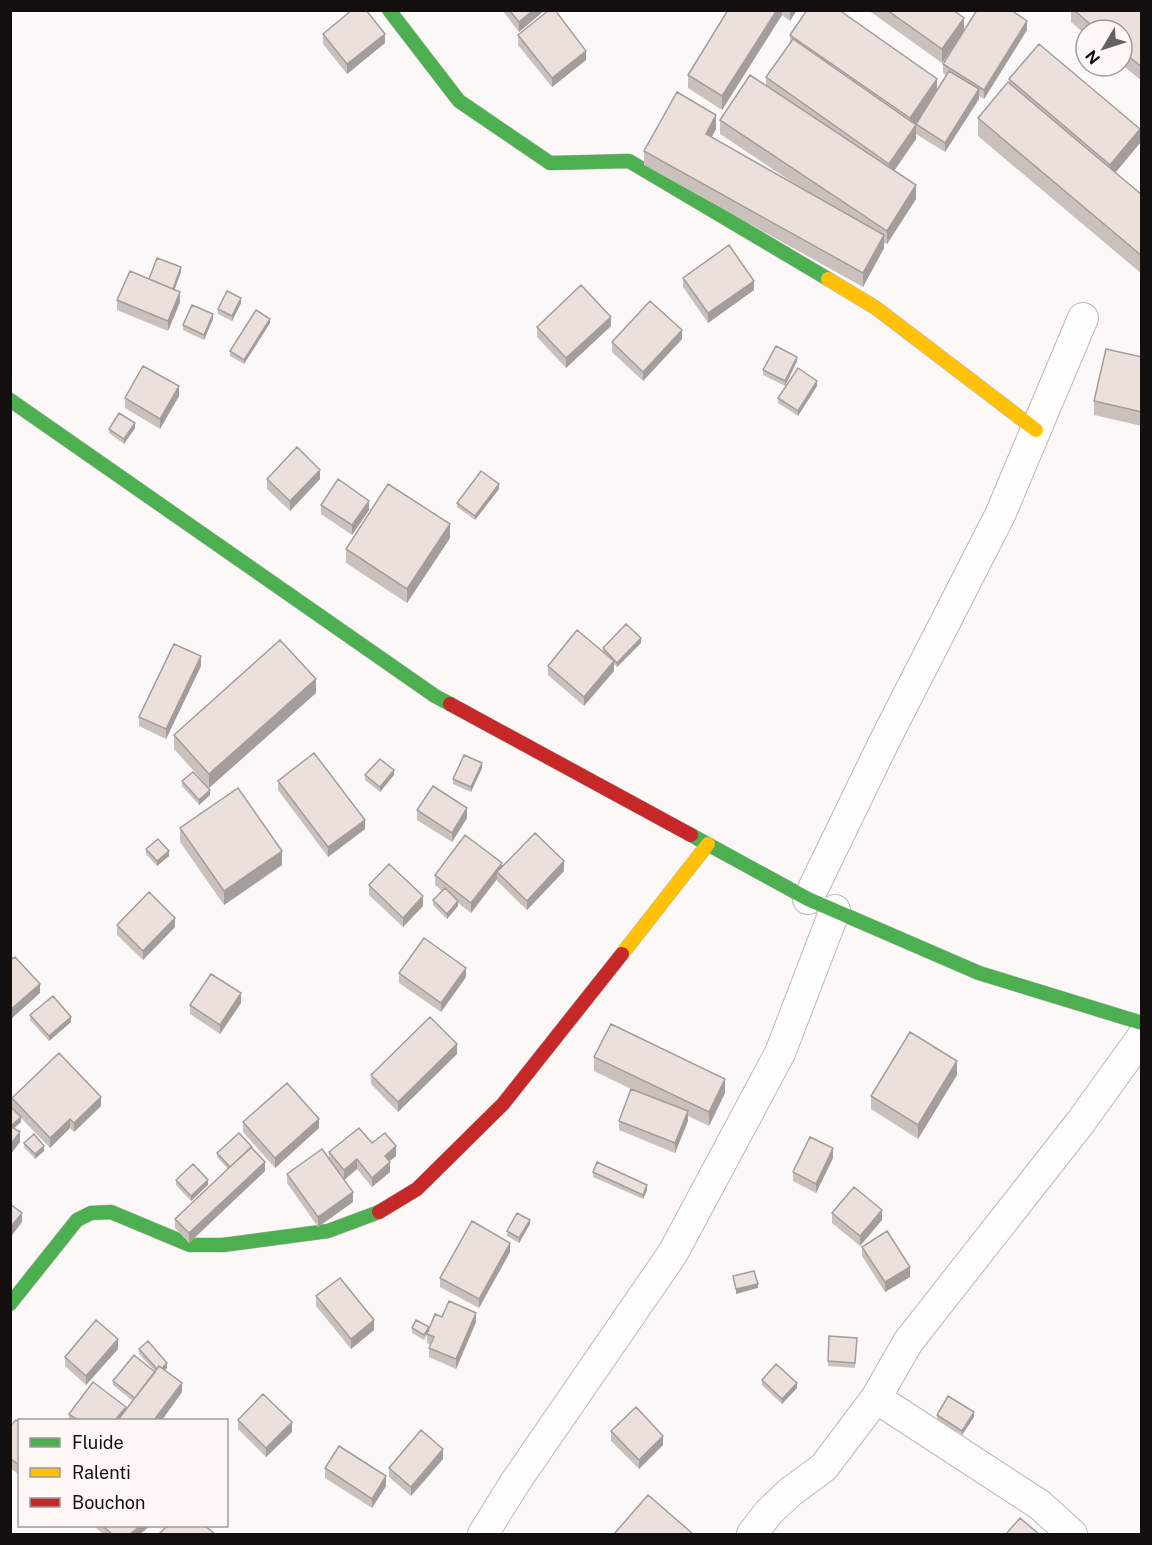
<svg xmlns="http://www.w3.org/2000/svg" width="1152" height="1545" viewBox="0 0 1152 1545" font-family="'Public Sans',sans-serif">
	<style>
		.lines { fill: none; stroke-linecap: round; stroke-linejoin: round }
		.street-casing { stroke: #bcb9b7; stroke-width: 32 }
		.fast-casing { stroke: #bcb9b7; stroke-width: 15 }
		.slow-casing { stroke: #bcb9b7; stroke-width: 15 }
		.jam-casing { stroke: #bcb9b7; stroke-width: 15 }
		.street { stroke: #fffefe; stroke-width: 30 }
		.fast { stroke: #4caf50; stroke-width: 14 }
		.slow { stroke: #ffc107; stroke-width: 14 }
		.jam { stroke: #c62828; stroke-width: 14 }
		.wall { fill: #cac1bd }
		.shaded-wall { fill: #a49d9a }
		.building { fill: #ebe0dc; stroke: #a49d9a; stroke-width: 1.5 }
	</style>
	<rect width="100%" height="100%" fill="#fcf8f7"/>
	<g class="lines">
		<defs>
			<path id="street" d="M808 899 884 742 1000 515 1083 318
				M876 1398 1040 1505 1072 1534
				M483 1534 516 1481 673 1253 780 1053 835 910
				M752 1534 769 1512 789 1493 824 1467 876 1398 908 1342 1080 1123 1142 1037"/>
			<path id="fast" d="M389 10 459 101 550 163 629 161 828 279
				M10 400 435 696 450 704
				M691 835 808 899 979 973 1142 1023
				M10 1304 77 1220 91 1213 111 1212 190 1245H223L328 1231 379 1212"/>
			<path id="slow" d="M828 279 876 308 1036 430
				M622 954 708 844"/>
			<path id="jam" d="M450 704 691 835
				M379 1212 417 1189 503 1104 622 954"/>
		</defs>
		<!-- street casing -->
		<use href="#street" class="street-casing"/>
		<!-- fast casing -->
		<use href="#fast" class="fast-casing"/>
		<!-- slow casing -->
		<use href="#slow" class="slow-casing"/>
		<!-- jam casing -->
		<use href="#jam" class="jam-casing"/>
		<!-- street -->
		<use href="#street" class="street"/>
		<!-- fast -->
		<use href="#fast" class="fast"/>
		<!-- slow -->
		<use href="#slow" class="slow"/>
		<!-- jam -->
		<use href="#jam" class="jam"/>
	</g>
	<!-- wall -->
	<path class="wall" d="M502 10H545L519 32Z
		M729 10H797L790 21 782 15 722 110 688 88V75Z
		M868 10H953L964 31 1027 30 984 99 979 96V99L945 152 916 134V124L920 117 915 125 916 139 894 171 916 199 887 244 884 243V248L863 287 644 165V151L716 129 711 137 801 188 720 134V120L766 86V77L790 43V35L937 90 946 75 943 73V64L958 40 942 63Z
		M1071 10H1142V81L1122 65V30H1086V35L1071 22Z
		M323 34 385 43 347 74 323 44Z
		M518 35 586 60 552 87 518 45Z
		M1009 79 1140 143 1115 173 1142 195V274L978 136V118L1009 83Z
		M181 272 174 290 180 302 168 331 117 310V300L149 279Z
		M683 278 754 290 708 323 683 287Z
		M241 303 232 321 218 314V309Z
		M213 319 204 340 183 330V325Z
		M270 323 244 364 230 356V351Z
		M611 326 566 368 537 337V327Z
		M682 339 643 381 612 352V342Z
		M1142 357V426L1094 415V401Z
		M797 361 785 386 763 375V370Z
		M817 386 798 416 778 403V398Z
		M179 396 160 429 125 408V398Z
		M135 428 124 444 109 433V429Z
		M267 479H320L290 511 267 489Z
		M499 489 475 520 457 507V503Z
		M321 505 369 510 352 535 321 514Z
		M450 538 407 603 346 563V549Z
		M641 643 617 667 614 664V671L584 706 548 675V666L603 652V648Z
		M201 666 166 739 139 726V717Z
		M316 693 209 788 174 749V735Z
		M482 768 471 792 453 784V779Z
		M365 775H394L380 792 365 780Z
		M182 781 210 795 199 805 182 786Z
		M278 781 365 829 328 857 278 790Z
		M417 810 467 818 452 842 417 820Z
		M180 828 282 865 224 905 180 842Z
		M146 849 169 856 157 866 146 854Z
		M502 867 564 871 527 910 497 881V879L471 913 458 903V906L447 919 433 905V900L442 891 435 885V875Z
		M369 885 423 906 403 927 369 895Z
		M117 925 175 927 143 960 117 935Z
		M399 973 466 977 441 1012 399 983Z
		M241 1003 220 1034 190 1014V1005Z
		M30 1015 71 1022 49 1041 30 1020Z
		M457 1054 398 1112 371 1084V1075Z
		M594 1057 725 1093 709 1126 688 1116V1121L675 1153 619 1130V1121L637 1092 594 1071Z
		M957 1075 918 1139 871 1109V1096Z
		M12 1098 101 1106 74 1132 70 1128 50 1148 21 1118V1122L14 1128 20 1142 10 1155Z
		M243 1122 319 1128 275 1168 243 1132Z
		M24 1143 44 1151 35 1159 24 1147Z
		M372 1143 396 1156 389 1161 390 1172 372 1187 357 1169 344 1180 353 1202 318 1227 287 1183V1174L329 1159V1152Z
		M252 1149 265 1171 189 1243 175 1228V1219L228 1169 217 1157V1153Z
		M833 1158 816 1193 793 1181V1172Z
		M593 1172 647 1190 643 1199 593 1177Z
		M176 1180 208 1185 191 1201 176 1185Z
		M832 1213 882 1220 860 1246 832 1223Z
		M530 1224 519 1243 507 1236V1231Z
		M862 1247 910 1277 885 1292 862 1256Z
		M510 1252 479 1308 440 1287V1278Z
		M316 1296 374 1330 351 1349 316 1306Z
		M442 1317 476 1322 456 1369 429 1357V1348L431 1345 427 1343V1335L424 1340 412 1333V1328L429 1329Z
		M829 1336 857 1338 855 1368 828 1366Z
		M118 1349 86 1385 65 1366V1357Z
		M139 1349 167 1368 165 1370 182 1392 162 1420H69V1414L126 1411 133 1401 113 1385V1381L155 1371 139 1354Z
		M762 1380 797 1388 782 1404 762 1385Z
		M937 1415 974 1417 962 1435 937 1420Z
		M238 1420 292 1432 266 1457 238 1429Z
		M20 1423V1475L10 1468V1426Z
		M611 1431 663 1445 639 1469 611 1441Z
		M443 1459 411 1496 389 1477V1468Z
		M325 1468 386 1486 372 1508 325 1478Z
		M94 1526H150L140 1534H103Z"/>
	<!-- shaded-wall -->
	<path class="shaded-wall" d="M533 10H545L519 32V22Z
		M777 10H782V15L722 110V96Z
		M790 10H797L790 21Z
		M964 18V32L942 63V49Z
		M1027 21V30L984 99V90Z
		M385 34V43L347 74V64Z
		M586 51V60L552 87V78Z
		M937 79V93L910 132V118Z
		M979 89V99L945 152V143Z
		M716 115V129L706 148V134Z
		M916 125V139L889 178V164Z
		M1140 129V143L1110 179V165Z
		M916 185V199L887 244V231Z
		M884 235V248L863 287V273Z
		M181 267V272L173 294V290Z
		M754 281V290L708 323V313Z
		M180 292V302L168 331V321Z
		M241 298V303L232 321V316Z
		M213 314V319L204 340V335Z
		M611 317V326L566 368V358Z
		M270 319V323L244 364V360Z
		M682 330V339L643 381V372Z
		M797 357V361L785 386V381Z
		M817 381V386L798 416V411Z
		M179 386V396L160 429V419Z
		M135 423V428L124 444V439Z
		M320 470V479L290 511V501Z
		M499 484V489L475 520V516Z
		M369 501V510L352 535V525Z
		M450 524V538L407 603V589Z
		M641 638V643L617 667V663Z
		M201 656V666L166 739V729Z
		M614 661V671L584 706V697Z
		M316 679V693L209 788V774Z
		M482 763V768L471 792V787Z
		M394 770V775L380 792V787Z
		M210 790V795L199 805V800Z
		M467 808V818L452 842V833Z
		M365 820V829L328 857V847Z
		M169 851V856L157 866V861Z
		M282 851V865L224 905V891Z
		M564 861V871L527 910V901Z
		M502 863V872H497V879L471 913V903Z
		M423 896V906L403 927V918Z
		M458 901V906L447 919V914Z
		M175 918V927L143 960V951Z
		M466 968V977L441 1012V1003Z
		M40 984V993L10 1020V1010Z
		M241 993V1003L220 1034V1025Z
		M71 1017V1022L49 1041V1036Z
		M457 1044V1054L398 1112V1102Z
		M957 1061V1075L918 1139V1125Z
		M725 1079V1093L709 1126V1112Z
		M101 1097V1106L74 1132V1123Z
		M688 1111V1121L675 1153V1143Z
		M21 1117V1122L10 1132V1127Z
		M70 1119V1128L50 1148V1138Z
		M319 1119V1128L275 1168V1158Z
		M20 1132V1142L10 1155V1145Z
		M44 1146V1151L35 1159V1154Z
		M396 1146V1156L385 1165V1156Z
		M833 1148V1158L816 1193V1184Z
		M357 1159V1169L344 1180V1170Z
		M265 1162V1171L189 1243V1233Z
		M390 1162V1172L372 1187V1178Z
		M208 1180V1185L191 1201V1196Z
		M647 1185V1190L643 1199V1195Z
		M353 1192V1202L318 1227V1217Z
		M882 1210V1220L860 1246V1236Z
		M22 1213V1222L10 1238V1228Z
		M530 1220V1224L519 1243V1238Z
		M510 1243V1252L479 1308V1299Z
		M910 1267V1277L885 1292V1282Z
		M758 1284V1288L736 1294V1289Z
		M476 1313V1322L456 1369V1359Z
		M374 1320V1330L351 1349V1339Z
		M118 1339V1349L86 1385V1376Z
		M167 1363V1368L159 1375V1370Z
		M182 1383V1392L162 1420H154Z
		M797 1383V1388L782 1404V1399Z
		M126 1407V1416L123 1420H115Z
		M974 1412V1417L962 1435V1431Z
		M292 1422V1432L266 1457V1448Z
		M663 1436V1445L639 1469V1460Z
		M443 1449V1459L411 1496V1487Z
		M386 1476V1486L372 1508V1499Z
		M140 1526H150L140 1534H130Z"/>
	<!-- building -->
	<path class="building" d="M352 10H366L385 34 347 64 323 34Z
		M509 10H533L519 22Z
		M549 10H555L586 51 552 78 518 35Z
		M728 10H777L722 96 688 75Z
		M807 10H839L937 79 910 118 790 35Z
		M887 10H953L964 18 942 49Z
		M977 10H1011L1027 21 984 90 943 64Z
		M1074 10H1142V67L1122 51V30H1097Z
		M793 39 916 125 889 164 766 77Z
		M1039 44 1140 129 1110 165 1009 79Z
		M949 71 979 89 945 143 916 124Z
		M750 75 916 185 887 231 720 120Z
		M1008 82 1142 195V256L978 118Z
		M677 92 716 115 706 134 884 235 863 273 644 151Z
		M729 245 754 281 708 313 683 278Z
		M157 258 181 267 173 289 149 279Z
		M130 271 180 292 168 321 117 300Z
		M581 285 611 317 566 358 537 327Z
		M227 291 241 298 232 316 218 309Z
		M650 301 682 330 643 372 612 342Z
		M192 305 213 314 204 335 183 325Z
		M256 310 270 319 244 360 230 351Z
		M776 346 797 357 785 381 763 370Z
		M1106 349 1142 357V412L1094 401Z
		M143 366 179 386 160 419 125 398Z
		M798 368 817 381 798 411 778 398Z
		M119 413 135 423 124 439 109 429Z
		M297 447 320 470 290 501 267 479Z
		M481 471 499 484 475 516 457 503Z
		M338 479 369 501 352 525 321 505Z
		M388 484 450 524 407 589 346 549Z
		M626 624 641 638 617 663 603 648Z
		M577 630 614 661 584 697 548 666Z
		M280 640 316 679 209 774 174 735Z
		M174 644 201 656 166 729 139 717Z
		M314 753 365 820 328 847 278 781Z
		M464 755 482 763 471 787 453 779Z
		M380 759 394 770 380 787 365 775Z
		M193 772 210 790 199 800 182 781Z
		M433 786 467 808 452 833 417 810Z
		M238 788 282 851 224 891 180 828Z
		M535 833 564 861 527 901 497 872Z
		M465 835 502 863 471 903 435 875Z
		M158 839 169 851 157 861 146 849Z
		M389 864 423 896 403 918 369 885Z
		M445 888 458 901 447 914 433 900Z
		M149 892 175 918 143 951 117 925Z
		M424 938 466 968 441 1003 399 973Z
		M15 957 40 984 10 1010V960Z
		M211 974 241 993 220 1025 190 1005Z
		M53 996 71 1017 49 1036 30 1015Z
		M430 1017 457 1044 398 1102 371 1075Z
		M611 1024 725 1079 709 1112 594 1057Z
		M910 1032 957 1061 918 1125 871 1096Z
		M59 1053 101 1097 74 1123 70 1119 50 1138 12 1098Z
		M287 1083 319 1119 275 1158 243 1122Z
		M631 1089 688 1111 675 1143 619 1121Z
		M10 1107H11L21 1117 11 1126Z
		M10 1126 20 1132 10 1145Z
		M359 1128 372 1143 385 1133 396 1146 385 1156 390 1162 372 1178 357 1159 344 1170 329 1152Z
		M239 1133 252 1147 230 1167 217 1153Z
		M34 1134 44 1146 35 1154 24 1143Z
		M810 1137 833 1148 816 1184 793 1172Z
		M251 1147 265 1162 189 1233 175 1219Z
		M322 1149 353 1192 318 1217 287 1174Z
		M597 1162 647 1185 643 1195 593 1172Z
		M193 1164 208 1180 191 1196 176 1180Z
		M854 1187 882 1210 860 1236 832 1213Z
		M10 1204 22 1213 10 1228Z
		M517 1213 530 1220 519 1238 507 1231Z
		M472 1221 510 1243 479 1299 440 1278Z
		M887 1231 910 1267 885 1282 862 1247Z
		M754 1271 758 1284 736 1289 733 1276Z
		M340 1278 374 1320 351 1339 316 1296Z
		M449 1301 476 1313 456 1359 429 1348 434 1337 427 1334 435 1314 442 1317Z
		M96 1320 118 1339 86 1376 65 1357Z
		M416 1320 429 1327 424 1335 412 1328Z
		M829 1336 857 1338 855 1363 828 1361Z
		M148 1341 167 1363 162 1368 159 1366 157 1369 139 1349Z
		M134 1355 155 1372 135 1398 113 1381Z
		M776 1364 797 1383 782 1399 762 1380Z
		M159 1366 182 1383 154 1420H118Z
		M93 1382 126 1407 115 1420H78L69 1414Z
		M263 1394 292 1422 266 1448 238 1420Z
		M948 1396 974 1412 962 1431 937 1415Z
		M636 1407 663 1436 639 1460 611 1431Z
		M16 1420 20 1423V1466L10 1458V1426Z
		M421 1430 443 1449 411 1487 389 1468Z
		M339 1446 386 1476 372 1499 325 1468Z
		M648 1495 693 1534H614Z
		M1020 1518 1039 1534H1006Z
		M103 1526H140L130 1534H112Z
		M167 1526H205L215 1534H159Z"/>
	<!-- border -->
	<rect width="1152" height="1545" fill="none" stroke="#130f0e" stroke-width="24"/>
	<!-- legend -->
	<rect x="18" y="1419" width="210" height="108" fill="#fef7f5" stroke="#a09a99" stroke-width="1.5"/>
	<rect x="30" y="1438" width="30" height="9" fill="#4caf50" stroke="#a09a99" stroke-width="1.5"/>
	<text x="72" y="1449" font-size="18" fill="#130f0e">Fluide</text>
	<rect x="30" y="1468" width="30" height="9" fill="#ffc107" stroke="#a09a99" stroke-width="1.5"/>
	<text x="72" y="1479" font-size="18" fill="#130f0e">Ralenti</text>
	<rect x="30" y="1498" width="30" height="9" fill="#c62828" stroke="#a09a99" stroke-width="1.5"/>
	<text x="72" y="1509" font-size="18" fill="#130f0e">Bouchon</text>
	<!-- north arrow -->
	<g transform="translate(1104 48) rotate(231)"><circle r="28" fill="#fef7f5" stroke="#a09a99" stroke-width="1.5"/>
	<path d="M0-4.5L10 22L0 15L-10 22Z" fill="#656160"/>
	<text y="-9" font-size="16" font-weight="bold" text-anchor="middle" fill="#130f0e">N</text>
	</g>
</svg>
